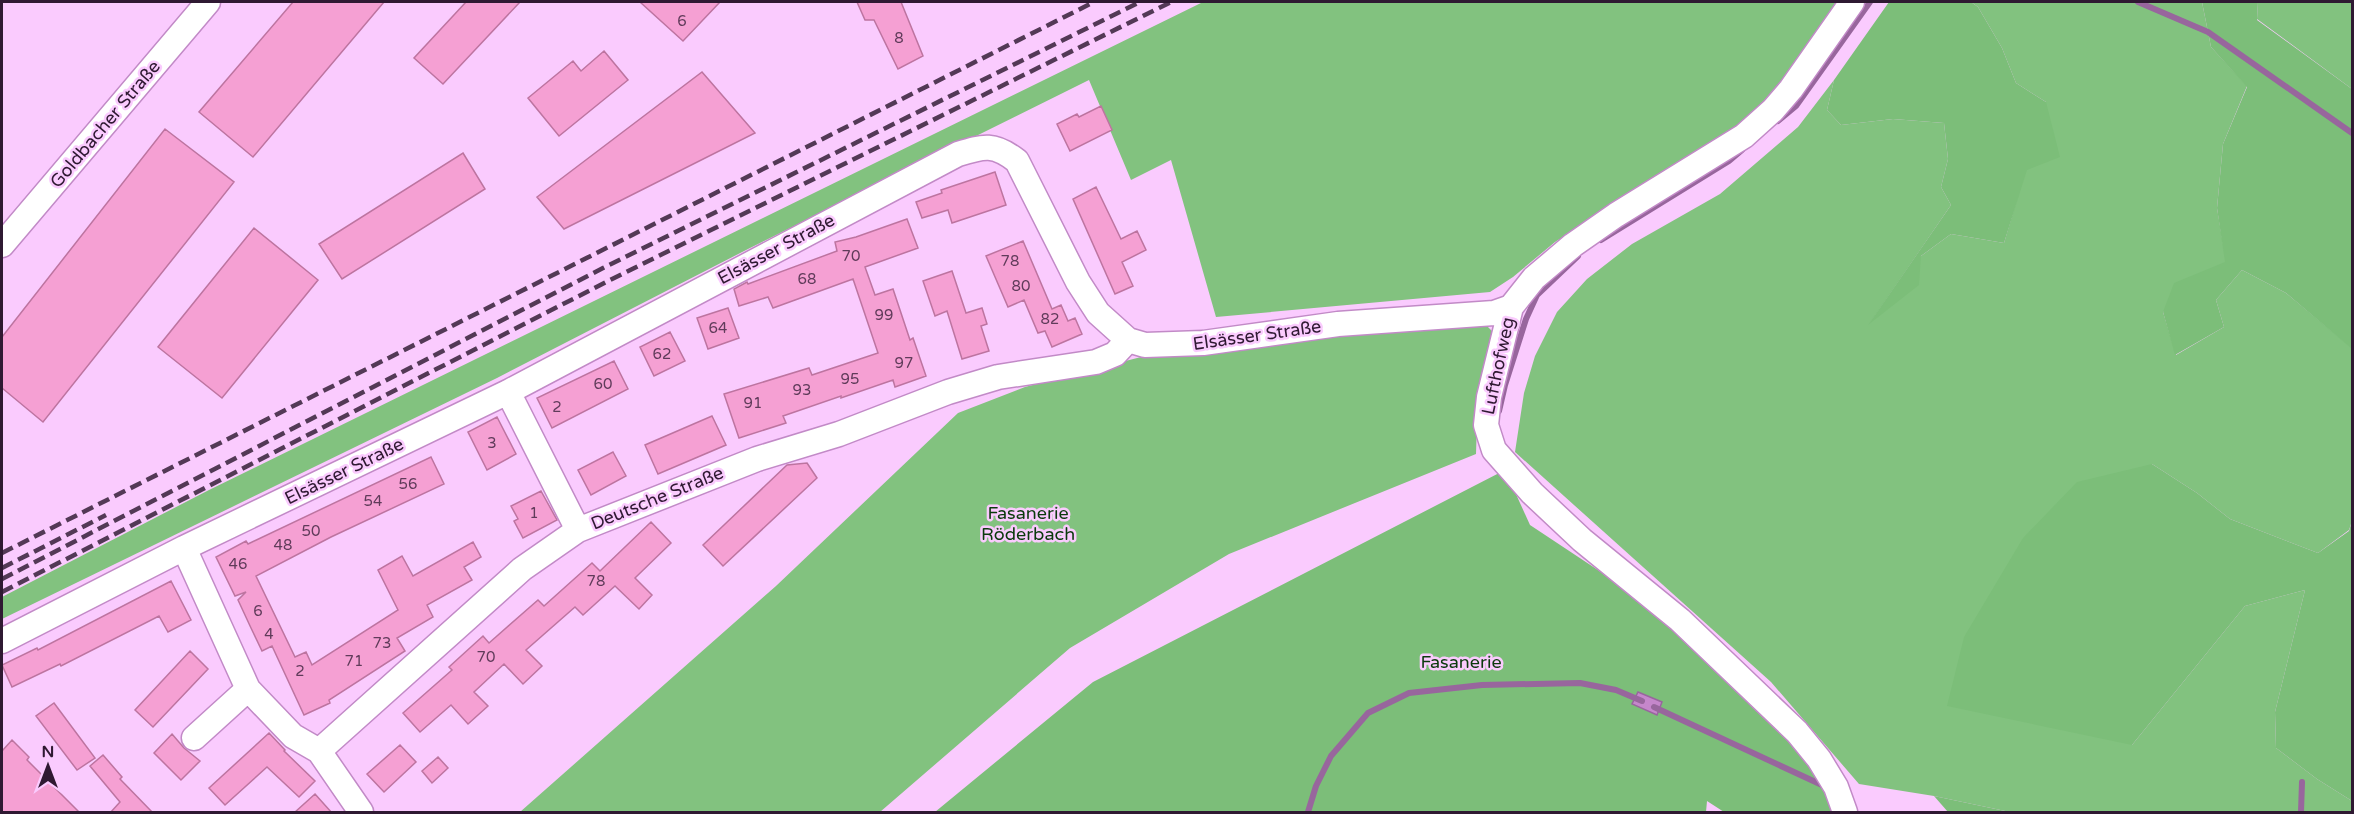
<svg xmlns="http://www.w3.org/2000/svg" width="2354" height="814" viewBox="0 0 2354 814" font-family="'Varela Round',sans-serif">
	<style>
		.green { fill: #82c27f }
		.forest { fill: #7cbe79 }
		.water { fill: #c587cb; stroke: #98669d; stroke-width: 1.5 }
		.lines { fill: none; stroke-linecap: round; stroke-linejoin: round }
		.stream { stroke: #98669d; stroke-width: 6 }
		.building { fill: #f5a0d3; stroke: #bd74a0; stroke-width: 1.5 }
		.minor-casing { stroke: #c28ac7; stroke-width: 27 }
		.minor { stroke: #fff; stroke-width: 24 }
		.rail { stroke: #533956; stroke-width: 4.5; stroke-dasharray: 12 6; stroke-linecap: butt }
		.labels { text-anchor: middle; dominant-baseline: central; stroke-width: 5; stroke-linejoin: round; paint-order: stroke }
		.number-label { font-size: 15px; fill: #603b5a }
		.street-label { font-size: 18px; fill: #2f1932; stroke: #facbfe }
		.park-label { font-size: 18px; fill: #0a3a0c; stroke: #facbfe }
	</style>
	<rect width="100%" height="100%" fill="#facbfe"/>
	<!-- green -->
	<path class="green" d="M1203 2H1838L1808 47 1757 111 1722 137 1555 242 1513 277 1490 292 1216 317 1171 160 1131 180 1089 80 748 249 497 378 2 619V597L209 490Z
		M1971 2H2202L2211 47 2247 86 2223 144 2217 208 2226 262 2163 312 2176 355 2224 327 2216 300 2242 270 2286 293 2352 348V521L2349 530 2318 553 2230 519 2197 493 2152 464 2132 745 2245 606 2305 590 2275 712 2276 748 2317 779 2352 801V812H2010L1934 796 1859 784 1771 682 1515 452 1524 393 1535 356 1557 312 1587 279 1632 244 1720 194 1798 127 1834 80 1827 110 1841 125 1893 119 1944 123 1948 159 1941 187 1951 205 1870 323 1921 256 1951 234 2004 243 2046 102 2016 83 2002 48 1978 7Z
		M2258 2H2352V89L2257 19Z
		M1485 324 1496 335 1478 387 1476 454 1229 554 1070 648 880 812H520L776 586 958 413 1025 387 1141 357 1233 350 1377 329Z"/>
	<!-- forest -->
	<path class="forest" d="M1889 2H1971L1978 7 2002 48 2016 83 2046 102 2060 157 2027 170 2004 243 1951 234 1921 256 1919 285 1868 325 1951 205 1941 187 1948 159 1944 123 1893 119 1841 125 1827 110 1834 80Z
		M2202 2H2258L2257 20 2352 89V349L2286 293 2242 270 2216 300 2224 327 2175 355 2163 312 2174 283 2225 262 2217 208 2223 144 2247 87 2211 47Z
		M2152 464 2197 493 2230 519 2318 553 2349 531 2352 521V801L2317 779 2276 748 2275 712 2305 590 2245 606 2132 745 1947 706 1964 637 2023 538 2077 482Z
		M1505 470 1530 525 1616 582 1733 681 1856 812H1724L1707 801 1706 812H935L1093 682Z
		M1934 796 2010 812H1948Z"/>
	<!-- water -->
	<path class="water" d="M1638 692 1662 702 1657 715 1632 704Z"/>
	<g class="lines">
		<!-- stream -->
		<path class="stream" d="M2138 2 2208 32 2352 133
			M1778 121 1796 106 1870 2
			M1601 240 1729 161 1742 150
			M1499 411 1505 385 1526 319 1537 295 1578 256
			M1654 707 1822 785
			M1308 812 1316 786 1331 756 1368 713 1409 693 1482 685 1580 683 1616 690 1642 701
			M2301 812 2302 782"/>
	</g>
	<!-- building -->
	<path class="building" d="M293 2H384L253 157 199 112Z
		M466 2H520L443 84 414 58Z
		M640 2H720L683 41Z
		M857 2H901L923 56 898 69 874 20H865Z
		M604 51 628 80 559 136 528 98 573 61 581 71Z
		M702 72 755 133 564 229 537 197Z
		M1101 106 1112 130 1070 151 1057 124 1077 114 1079 117Z
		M165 129 234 182 43 422 2 388V337Z
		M463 153 485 189 342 279 319 244Z
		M995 172 1006 205 952 223 948 210 922 218 916 202 942 193 941 190Z
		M1096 187 1121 239 1137 231 1146 250 1122 262 1133 286 1115 294 1073 199Z
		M907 219 918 248 865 267 875 295 893 289 910 340 913 338 926 376 895 387 893 380 841 398V396L783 416 786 423 739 438 724 394 809 368 812 375 878 353 853 279 773 308 768 297 739 306 734 289 747 282 748 284 837 251 835 242 856 237Z
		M254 228 318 280 222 398 158 347Z
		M1023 241 1052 309 1061 305 1068 321 1075 318 1082 334 1052 347 1045 331 1038 333 1024 300 1008 307 986 256Z
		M952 271 966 313 982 308 987 324 981 326 989 351 962 359 947 311 935 316 923 281Z
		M728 308 739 338 708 349 697 318Z
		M670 332 685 361 654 376 640 347Z
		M614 361 628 389 552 428 537 398Z
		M712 416 726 445 658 474 645 445Z
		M497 417 516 454 487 470 468 432Z
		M613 452 626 476 591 495 578 470Z
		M431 457 444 484 331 537 256 576 295 657 306 652 312 665 398 610 378 570 402 556 413 576 473 542 481 557 464 567 472 580 427 605 433 617 397 638 405 651 329 700 330 703 304 715 272 646 262 651 251 628 238 600 246 592 235 596 216 557 246 541 248 544Z
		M807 463 817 478 723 566 703 545 787 465Z
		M541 491 557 520 523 538 514 521 518 519 511 506Z
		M651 522 671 543 635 578 652 595 639 609 615 586 583 615 575 607 526 650 542 666 523 684 504 664 474 692 488 706 468 724 451 705 420 732 403 713 452 670 449 667 483 636 489 643 538 600 544 606 592 563 600 571Z
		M171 581 191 620 168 632 159 616 61 666 60 664 12 687 2 665 37 648 38 650Z
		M190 651 208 669 153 727 135 710Z
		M54 703 95 758 77 770 36 716Z
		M269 733 285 750 284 751 315 781 299 797 267 767 225 805 209 788Z
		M172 734 184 748 200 761 181 780 154 753Z
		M12 740 29 757 27 760 80 813H2V751Z
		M400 745 416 762 384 792 367 774Z
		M103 755 122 777 120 779 153 813H110L120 802 90 766Z
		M438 757 448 768 432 783 422 771Z
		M315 794 332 813H294Z"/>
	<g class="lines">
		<defs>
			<path id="minor" d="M2 245 208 2
				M508 392 578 530
				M184 548 248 689 293 736 319 751
				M2 641 184 548 508 392 958 154C984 146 994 143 1017 161L1078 282 1098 313 1128 340 1145 345 1203 343 1338 324 1494 313 1511 307
				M194 738 248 689
				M361 812 319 751 522 569 578 530 757 459 839 434 948 392 998 377 1096 362 1115 354 1128 340
				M1845 812 1836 787 1819 759 1797 732 1680 620 1582 540 1532 493 1494 450 1486 425 1489 397 1511 307 1534 278 1573 245 1616 215 1744 136 1773 110 1791 89 1852 2"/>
		</defs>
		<!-- minor casing -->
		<use href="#minor" class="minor-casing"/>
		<!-- minor -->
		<use href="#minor" class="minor"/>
		<!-- rail -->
		<path class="rail" d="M2 553 1094 2
			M2 568 106 515
			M2 579 603 268 1140 2
			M2 592 610 280 1171 2"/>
	</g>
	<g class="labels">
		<!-- number labels -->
		<g class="number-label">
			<text x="682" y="21">6</text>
			<text x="899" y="38">8</text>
			<text x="851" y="256">70</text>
			<text x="1010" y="261">78</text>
			<text x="807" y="279">68</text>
			<text x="1021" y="286">80</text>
			<text x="884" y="315">99</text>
			<text x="1050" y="319">82</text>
			<text x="718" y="328">64</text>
			<text x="662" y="354">62</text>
			<text x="904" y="363">97</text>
			<text x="850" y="379">95</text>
			<text x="603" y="384">60</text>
			<text x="802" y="390">93</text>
			<text x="753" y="403">91</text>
			<text x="557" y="407">2</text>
			<text x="492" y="443">3</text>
			<text x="408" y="484">56</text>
			<text x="373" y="501">54</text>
			<text x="534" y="513">1</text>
			<text x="311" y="531">50</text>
			<text x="283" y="545">48</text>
			<text x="238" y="564">46</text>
			<text x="596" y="581">78</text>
			<text x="258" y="611">6</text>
			<text x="269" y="634">4</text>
			<text x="382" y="643">73</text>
			<text x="486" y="657">70</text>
			<text x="354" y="661">71</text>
			<text x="300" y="671">2</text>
		</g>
		<!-- street labels -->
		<g class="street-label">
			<text transform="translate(105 124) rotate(-50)">Goldbacher Straße</text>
			<text transform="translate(776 249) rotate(-28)">Elsässer Straße</text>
			<text transform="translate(1257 335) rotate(-8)">Elsässer Straße</text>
			<text transform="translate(1498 366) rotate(-78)">Lufthofweg</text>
			<text transform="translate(344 471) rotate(-26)">Elsässer Straße</text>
			<text transform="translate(657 498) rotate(-22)">Deutsche Straße</text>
		</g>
		<!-- park labels -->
		<g class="park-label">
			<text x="1028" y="513">Fasanerie<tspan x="1028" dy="21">Röderbach</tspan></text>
			<text x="1461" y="662">Fasanerie</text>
		</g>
	</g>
	<!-- border -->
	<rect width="2354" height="814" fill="none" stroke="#2f1932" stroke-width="6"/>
	<!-- north arrow -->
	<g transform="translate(48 766)" stroke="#facbfe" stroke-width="4.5" paint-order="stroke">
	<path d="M0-4.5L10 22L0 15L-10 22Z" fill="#2f1932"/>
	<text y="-9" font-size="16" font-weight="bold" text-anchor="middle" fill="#2f1932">N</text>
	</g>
</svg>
